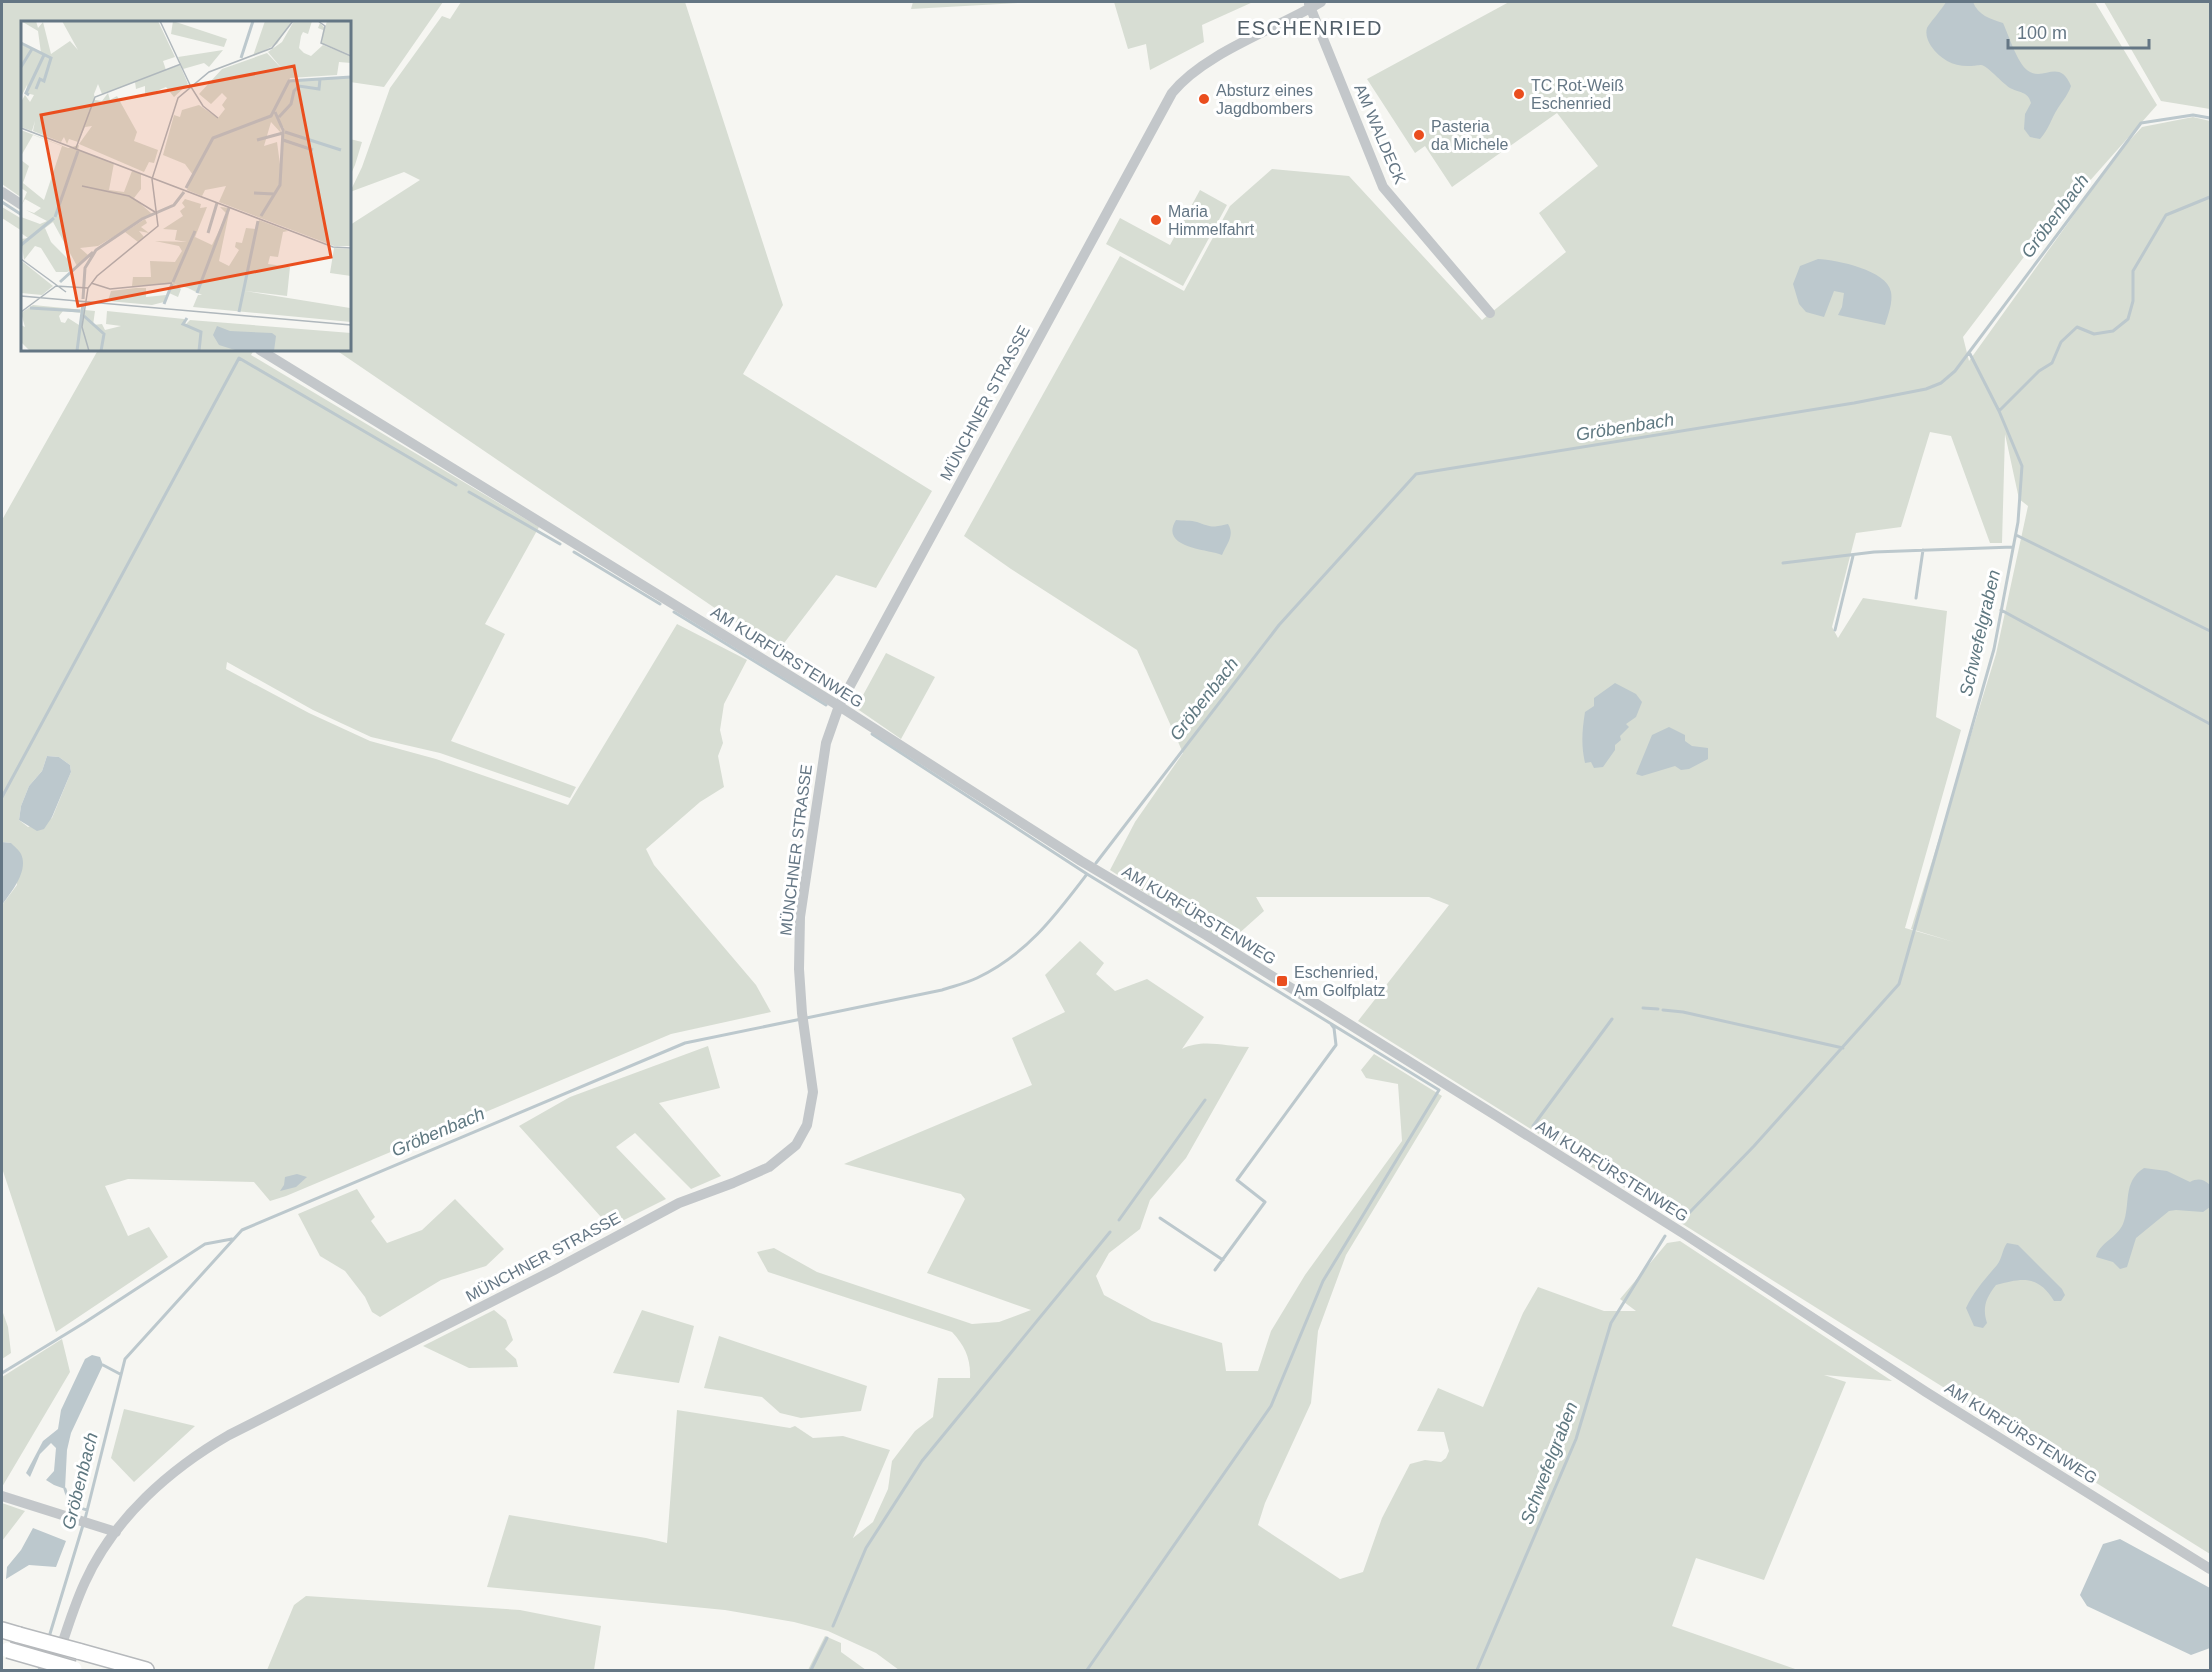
<svg xmlns="http://www.w3.org/2000/svg" width="2212" height="1672" viewBox="0 0 2212 1672" font-family="Helvetica,sans-serif">
	<style>
		.green { fill: #d7ddd3; fill-rule: evenodd }
		.water { fill: #bcc8cd }
		.lines { fill: none; stroke-linecap: round; stroke-linejoin: round }
		.stream { stroke: #bcc8cd; stroke-width: 3 }
		.highway-casing { stroke: #b6b9bc; stroke-width: 18 }
		.minor { stroke: #c3c7ca; stroke-width: 10 }
		.highway { stroke: #fff; stroke-width: 15 }
		.highway-bridge-casing { stroke: #b6b9bc; stroke-width: 18; stroke-linecap: butt }
		.highway-bridge { stroke: #fff; stroke-width: 15 }
		.poi-dot { fill: #ea4e1e; stroke: #fff; stroke-width: 2 }
		.labels { text-anchor: middle; dominant-baseline: central; stroke-width: 6; stroke-linejoin: round; paint-order: stroke }
		.poi-label { font-size: 16px; fill: #647684; stroke: #fff; text-anchor: start }
		.street-label { font-size: 16px; fill: #647684; stroke: #fff }
		.water-label { font-size: 18px; font-style: italic; fill: #5f7881; stroke: #fff }
		.quarter-label { font-size: 20px; letter-spacing: 1.5px; fill: #525f69; stroke: #fff }
		.inset-river { fill: none; stroke: #bcc8cd; stroke-width: 3 }
		.inset-road { fill: none; stroke: #afb7bc; stroke-width: 1.5 }
		.view { fill: #ea4e1e; fill-opacity: 0.15; stroke: #ea4e1e; stroke-width: 3 }
		.inset-edge { fill: none; stroke: #647684; stroke-width: 3 }
	</style>
	<rect width="100%" height="100%" fill="#f6f6f2"/>
	<!-- green -->
	<path class="green" d="M2 2H443L384 87 350 82V22H22V198L2 184Z
		M461 2H685L783 305 743 374 932 491 876 588 836 575 778 651 336 350H350V225L420 180 404 172 350 192 362 167 390 88 442 16 450 19Z
		M913 2H1034L911 9Z
		M1114 2H1253L1202 25 1204 42 1150 70 1146 44 1128 49Z
		M1509 2H2095L2157 105 2033 245 1963 337 1969 361 2119 152 2142 127 2193 117 2210 121V1554L1358 1021 1449 905 1429 897H1256L1264 911 1226 945 1110 870 1135 822 1183 753 1137 650 1011 569 964 536 1120 256 1184 291 1230 206 1272 169 1349 176 1482 320 1566 252 1539 213 1598 166 1557 113 1452 187 1425 146 1415 153 1367 79ZM1930 432 1951 436 1990 543H2002L2005 434 2019 499 2028 506 1996 654 1911 929 1954 942 1905 928 1961 730 1936 717 1947 611 1863 598 1838 638 1832 627 1856 533 1901 527Z
		M2104 2H2210V109L2161 101Z
		M350 139 362 142 355 165 350 176Z
		M1200 190 1227 205 1183 286 1106 244 1120 218 1170 245Z
		M2 207 22 219V231L2 218Z
		M98 350H254L251 355 539 527 485 624 505 634 451 741 576 787 570 798 440 753 371 737 313 710 227 662 226 669 309 713 370 741 436 759 568 805 677 624 747 660 724 704 720 730 723 743 718 756 724 787 700 802 646 849 654 865 756 985 771 1012 671 1034 286 1196 270 1201 254 1182 128 1179 105 1186 128 1236 149 1227 168 1257 56 1332 2 1168V905L17 885 11 843 2 842V520ZM47 756 59 757 70 765 71 772 52 818 28 827 19 820 21 806 29 786 42 771Z
		M886 653 935 677 901 739 856 708Z
		M1080 941 1104 963 1096 974 1115 991 1147 979 1204 1017 1182 1049C1203 1038 1226 1047 1249 1047L1186 1158 1150 1200 1140 1229 1109 1253 1096 1276 1104 1295 1152 1321 1222 1343 1226 1371H1258L1271 1331 1305 1275 1402 1141 1398 1084 1366 1078 1361 1070 1374 1054 1442 1096 1346 1255 1318 1331 1311 1403 1265 1503 1258 1525 1340 1579 1363 1572 1382 1518 1410 1464 1425 1460 1441 1462 1446 1458 1449 1451 1444 1432 1417 1431 1438 1388 1483 1407 1523 1313 1538 1287 1604 1311H1636L1620 1299 1667 1243 1680 1241 1892 1381 1824 1375 1846 1382 1764 1580 1696 1558 1672 1626 1798 1670H899L876 1653 828 1631 794 1622 725 1610 487 1587 509 1515 646 1538 667 1543 677 1410 790 1428 795 1426 813 1438 843 1436 890 1450 853 1538 873 1522 888 1489 892 1461 915 1431 933 1417 938 1378H970C971 1359 965 1346 952 1332L768 1272 757 1252 774 1248 817 1272 972 1324 999 1322 1031 1310 927 1273 965 1199 961 1194 844 1164 1032 1085 1012 1038 1065 1012 1045 975Z
		M708 1046 720 1088 659 1103 721 1176 691 1189 635 1133 616 1147 666 1199 610 1227 519 1126 570 1097Z
		M357 1189 375 1217 371 1221 387 1243 422 1230 455 1199 504 1249 486 1266 441 1280 380 1317 372 1312 365 1297 345 1271 320 1256 298 1214Z
		M2 1310 8 1327 11 1353 2 1359Z
		M494 1310 506 1320 513 1340 505 1349 516 1359 518 1367 469 1368 423 1346Z
		M642 1310 694 1326 679 1383 613 1373Z
		M719 1336 867 1386 861 1411 801 1418 780 1413 762 1397 704 1388Z
		M62 1339 70 1372 2 1487V1377Z
		M124 1409 195 1426 134 1482 111 1458Z
		M2 1503 25 1511 2 1541Z
		M306 1596 520 1610 601 1626 594 1670H267L294 1605Z
		M825 1636 841 1643V1652L866 1670H808Z"/>
	<!-- water -->
	<path class="water" d="M1946 2H1973C1978 15 1990 19 2003 23 2009 36 2017 62 2027 70 2043 83 2059 57 2071 86 2068 95 2063 100 2058 108 2051 119 2049 129 2040 139L2030 137 2024 129 2025 114 2031 103C2028 91 2019 93 2010 88 2002 83 1988 66 1981 65 1979 65 1973 66 1971 66 1954 67 1941 60 1931 46 1928 41 1925 35 1927 28 1929 24 1942 9 1946 2Z
		M1818 259C1837 260 1887 270 1891 292 1893 303 1888 315 1885 325L1838 315 1842 307 1844 293 1834 291 1824 317 1806 312 1799 304 1793 284 1800 266Z
		M1176 520C1183 521 1191 520 1197 522 1211 527 1212 528 1228 524 1235 535 1227 544 1222 555 1206 549 1159 548 1176 520Z
		M1615 683 1636 694 1642 702 1636 717 1626 724 1629 727 1620 736 1621 740 1615 745V750L1603 767 1594 768 1591 762 1585 763C1581 745 1582 731 1585 712L1594 706V698Z
		M1669 727 1685 735V741L1692 746 1708 748V759L1689 769 1681 770 1675 766 1642 776 1636 774 1652 735Z
		M47 756 59 757 70 765 71 772 52 817 44 829 37 831 19 820 21 806 29 786 42 771Z
		M2 842 11 843C14 846 19 850 21 854 29 871 11 892 2 905Z
		M2144 1168 2167 1171 2190 1182C2198 1178 2203 1179 2210 1185V1207L2203 1212 2176 1210 2169 1211 2136 1238 2127 1267 2120 1269 2113 1262 2096 1257C2099 1243 2117 1238 2123 1224 2131 1204 2122 1182 2144 1168Z
		M297 1174 307 1177 296 1187 280 1191 284 1185 285 1177Z
		M2007 1243 2018 1245 2062 1289 2065 1295 2061 1301H2054C2038 1275 2023 1278 1996 1285 1986 1298 1982 1307 1987 1323L1983 1328 1974 1326 1966 1308C1974 1291 1985 1279 1997 1265 2002 1259 2002 1250 2007 1243Z
		M92 1355 100 1357 103 1365 71 1433 67 1450 65 1489 54 1485 46 1480 54 1471 56 1448 51 1443 40 1454 30 1477 26 1473 43 1441 58 1429 61 1410 85 1359Z
		M33 1528 66 1541 56 1567 29 1565 6 1579 7 1567 21 1550Z
		M2120 1539 2210 1588V1648L2191 1655 2087 1606 2080 1595 2103 1544Z"/>
	<g class="lines">
		<!-- stream -->
		<path class="stream" d="M2 202 22 215
			M1999 411 2039 371 2052 363 2061 342 2077 327 2094 334 2113 331 2128 319 2133 301V271L2166 215 2210 197
			M469 492 560 544
			M2016 535 2210 631
			M574 552 660 604
			M1783 563 1874 552 2013 547
			M1916 598 1923 550
			M2001 610 2210 724
			M674 612 826 705
			M1835 630 1853 556
			M872 734 1087 874 1439 1090 1323 1281 1271 1406 1087 1670
			M2 797 239 358 456 485
			M1096 863 1279 625 1416 474 1854 403 1926 389 1941 383 1955 371 2141 123 2193 115 2210 118
			M1643 1008 1658 1009
			M1663 1010 1683 1012 1843 1048
			M1533 1126 1612 1019
			M1689 1213 1754 1146 1899 984 1994 649 2018 522 2022 466 1999 411 1969 352
			M1160 1218 1223 1260
			M1119 1220 1205 1100
			M1215 1270 1265 1202 1237 1180 1336 1045 1334 1028 1331 1024
			M103 1365 120 1374
			M2 1373 84 1323 205 1244 232 1239
			M65 1489C68 1501 75 1507 87 1510
			M85 1519 125 1359 242 1230 685 1043 942 990C954 986 967 983 977 978 1027 954 1055 916 1087 874
			M833 1626 866 1548 922 1461 1110 1232
			M49 1637 83 1525
			M39 1670 41 1663
			M811 1670 827 1638
			M1477 1670 1576 1439 1611 1323 1665 1236"/>
		<defs>
			<path id="highway" d="M2 1630 19 1635
				M78 1651 146 1670"/>
		</defs>
		<!-- highway casing -->
		<use href="#highway" class="highway-casing"/>
		<!-- minor -->
		<path class="minor" d="M1309 4 1383 187 1490 313
			M2 192 22 205
			M260 350 839 706 1081 861 1206 935 1495 1115 1686 1235 1926 1392 2210 1569
			M2 1496 116 1532
			M54 1669C64 1639 72 1610 85 1582 114 1518 170 1469 229 1435L554 1270 679 1203 733 1183 769 1167 796 1145 807 1125 813 1092 802 1013 799 969 800 917 826 743 839 706 1172 93C1204 53 1276 29 1321 2"/>
		<!-- highway -->
		<use href="#highway" class="highway"/>
		<defs>
			<path id="highway-bridge" d="M19 1635 78 1651
				M8 1650 74 1669"/>
		</defs>
		<!-- highway-bridge casing -->
		<use href="#highway-bridge" class="highway-bridge-casing"/>
		<!-- highway-bridge -->
		<use href="#highway-bridge" class="highway-bridge"/>
	</g>
	<!-- markers -->
	<g class="poi-dot">
		<circle cx="1519" cy="94" r="6"/>
		<circle cx="1204" cy="99" r="6"/>
		<circle cx="1419" cy="135" r="6"/>
		<circle cx="1156" cy="220" r="6"/>
		<rect x="1276" y="975" width="12" height="12" rx="3"/>
	</g>
	<g class="labels">
		<!-- poi labels -->
		<g class="poi-label">
			<text x="1531" y="85">TC Rot-Weiß<tspan x="1531" dy="18">Eschenried</tspan></text>
			<text x="1216" y="90">Absturz eines<tspan x="1216" dy="18">Jagdbombers</tspan></text>
			<text x="1431" y="126">Pasteria<tspan x="1431" dy="18">da Michele</tspan></text>
			<text x="1168" y="211">Maria<tspan x="1168" dy="18">Himmelfahrt</tspan></text>
			<text x="1294" y="972">Eschenried,<tspan x="1294" dy="18">Am Golfplatz</tspan></text>
		</g>
		<!-- street labels -->
		<g class="street-label">
			<text transform="translate(1380 134) rotate(67)">AM WALDECK</text>
			<text transform="translate(985 403) rotate(-62)">MÜNCHNER STRASSE</text>
			<text transform="translate(787 657) rotate(32)">AM KURFÜRSTENWEG</text>
			<text transform="translate(796 850) rotate(-83)">MÜNCHNER STRASSE</text>
			<text transform="translate(1199 915) rotate(31)">AM KURFÜRSTENWEG</text>
			<text transform="translate(1612 1171) rotate(32)">AM KURFÜRSTENWEG</text>
			<text transform="translate(543 1257) rotate(-28)">MÜNCHNER STRASSE</text>
			<text transform="translate(2021 1433) rotate(32)">AM KURFÜRSTENWEG</text>
		</g>
		<!-- water labels -->
		<g class="water-label">
			<text transform="translate(2055 216) rotate(-53)">Gröbenbach</text>
			<text transform="translate(1625 427) rotate(-9)">Gröbenbach</text>
			<text transform="translate(1980 633) rotate(-77)">Schwefelgraben</text>
			<text transform="translate(1204 699) rotate(-52)">Gröbenbach</text>
			<text transform="translate(438 1132) rotate(-23)">Gröbenbach</text>
			<text transform="translate(1549 1463) rotate(-69)">Schwefelgraben</text>
			<text transform="translate(80 1481) rotate(-76)">Gröbenbach</text>
		</g>
		<!-- quarter labels -->
		<g class="quarter-label">
			<text x="1310" y="28">ESCHENRIED</text>
		</g>
	</g>
	<!-- overview -->
	<g transform="translate(21 21)">
		<rect width="330" height="330" fill="#f6f6f2"/>
		<path d="M0 0H15L17 7 22 1 30 33 49 20 57 29 41 0H137L154 36 142 40 145 49 159 44 167 63 153 76 145 66 124 75V65L115 68 114 61 81 73 77 63 73 73 74 79 81 80 87 72 89 79 96 75 116 111 113 120 137 129 133 142 128 141 123 151 58 123 71 105 64 106 57 121 48 118 46 123 43 116 40 121 12 110 14 100 11 110 0 106V81L4 74 9 81 13 74 5 72 6 64 0 76V23L20 32 17 10ZM152 0 206 18 203 26 150 13ZM244 0H271L256 23 232 35ZM273 0H291L287 13 282 11 280 15 278 27 283 32 290 35 302 24 330 35V42L318 41 316 54 269 57 268 60 330 56V225H313L198 181 205 165 184 169 181 175 166 169 172 154 164 143 142 134 153 94 159 96 161 89 178 84 197 97 204 88 201 84 206 77 201 72 190 83 178 73 201 48 246 32 262 49 247 31 261 21ZM250 101 260 112 259 102 263 107 260 151 256 121 243 125ZM306 0H330V34L301 22 302 9 297 7 299 2 304 7ZM202 29 188 46 183 42 162 48 157 36ZM0 109 47 127 58 124 57 129 93 142 88 169 103 171 111 150 120 153V168L113 177 131 193 77 225 59 227 67 234 56 245 32 201 24 207 30 221 48 239 51 249 46 251H35L20 227 14 225 3 239 0 218 7 217 0 212V196L19 203 26 200 5 189 13 192 20 187 4 178 0 185 6 171 0 167V139L8 145 2 162 23 179 41 125 12 114 0 135ZM164 178 180 183 179 187 186 186 174 216 191 224 206 193 199 186 209 187 198 240 208 245 218 229 214 226 215 221 221 222 225 207 235 208 238 199 267 210 262 211 257 236 249 235 247 243 269 246 266 275 224 270 329 287 330 301 172 286 177 274H181L167 267 153 263 160 268 157 276 148 272 151 263 111 265 112 256H130L129 240 154 241 161 230 158 225 134 220 166 221 154 219 156 209 142 208 162 195 159 190 164 186 161 182ZM124 198 126 202 120 206 128 212 118 210 123 216 117 221 104 211ZM313 227 330 228V255L309 252ZM0 241H2L32 265 21 274 0 272ZM115 267H125V276L145 274 143 281 131 284 87 280 90 270ZM12 284 74 290 72 304 81 303 84 309 100 305 85 303 86 290 163 298 165 303 169 299 330 312V330H9L0 321V304L4 306 0 292ZM42 290 61 292 58 304 47 297 44 302 40 301 38 295Z" fill="#d7ddd3" fill-rule="evenodd"/>
		<path d="M196 305 209 310 251 312 255 315 253 330H217L198 324 192 314Z" fill="#bcc8cd"/>
		<path class="inset-river" d="M0 22 30 37 23 60 19 58 15 68M220 37 232 0M0 46 11 28M8 74 5 72 23 34M258 96 270 83 273 70 278 65 298 68 299 58M264 111 320 129M236 119 262 112M262 119 292 129M165 167 192 117 250 95 268 60 330 56M233 172 253 173M240 195 259 164 262 109 254 91M34 196 57 130M187 212 196 182M0 224 33 197M39 261 72 231M152 261 174 210M176 272 208 187M62 278 64 247 75 229 121 198 153 184 163 171M143 283 151 263M9 287 59 290M218 291 237 200M63 295 83 313 80 330M166 297 162 303 180 311 178 330M56 330 62 283"/>
		<path class="inset-road" d="M139 0 170 66 182 85 197 97M297 0 304 5 300 22 330 35M0 107 312 226 330 227M55 127 74 76 160 43M61 165 108 175 134 191M0 238 45 271M70 262 89 268 151 262M0 275 330 304M0 291 35 265 67 267M68 330 61 306 67 267 76 255 137 205 131 158 157 77 188 51 251 27 272 0"/>
		<path class="view" d="M273 45 310 236 57 285 20 94Z"/>
		<rect width="330" height="330" class="inset-edge"/>
	</g>
	<!-- border -->
	<rect width="2212" height="1672" fill="none" stroke="#647684" stroke-width="6"/>
	<!-- scale -->
	<path d="M2008 39v9h141v-9" fill="none" stroke="#647684" stroke-width="3"/>
	<text x="2017" y="39" font-size="18" fill="#647684" stroke="#ffffff" stroke-width="4.5" paint-order="stroke">100 m</text>
</svg>
